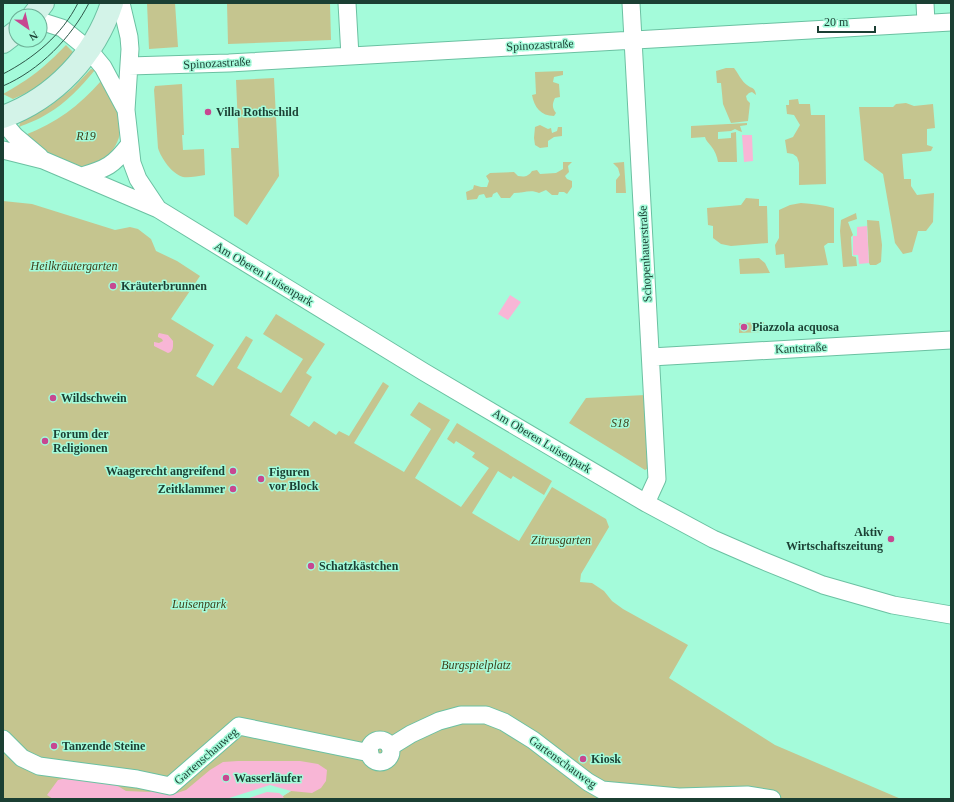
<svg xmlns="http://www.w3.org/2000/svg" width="954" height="802" viewBox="0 0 954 802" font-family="'Times New Roman',serif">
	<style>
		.green { fill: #c5c58f }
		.water { fill: #f8b6d6 }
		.pier { fill: #a4fbda }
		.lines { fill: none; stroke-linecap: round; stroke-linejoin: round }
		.street-casing { stroke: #6bc1a2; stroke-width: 19 }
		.secondary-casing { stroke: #6bc1a2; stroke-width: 24 }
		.street { stroke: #fff; stroke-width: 17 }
		.secondary { stroke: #d3f3e8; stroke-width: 22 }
		.tram { stroke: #2c5648; stroke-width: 1 }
		.poi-dot { fill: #c74791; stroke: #a4fbda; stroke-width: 1.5 }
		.labels { text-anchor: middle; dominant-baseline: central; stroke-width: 3; stroke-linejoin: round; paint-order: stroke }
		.street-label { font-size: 12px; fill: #1b3f33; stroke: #a4fbda }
		.poi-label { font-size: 12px; font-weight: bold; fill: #1b3f33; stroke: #a4fbda; text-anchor: start }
		.park-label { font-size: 12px; font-style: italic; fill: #3f3e19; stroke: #a4fbda }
	</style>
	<rect width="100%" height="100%" fill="#a4fbda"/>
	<!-- green -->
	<path class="green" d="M147 3H175L178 47 149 49Z
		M227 3H330L331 40 228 44Z
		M66 45 74 53C56 74 38 89 13 99L3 94C30 79 45 67 66 45Z
		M726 68H734C738 73 742 82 747 85 752 89 755 87 756 95L752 92 749 93 746 96 747 100 750 103 748 121 731 123 723 104 721 83H717L716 71Z
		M91 69 95 70C81 87 66 103 47 114 38 120 28 123 19 127L20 123 50 106 73 88Z
		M563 71V75L554 77 553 82 559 84 560 97 555 98C552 104 552 108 556 113L554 116C541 116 534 107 532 95L536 94 535 72Z
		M274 78 279 176 247 225 234 216 231 148H239L236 80Z
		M101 81C108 93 118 108 120 122 124 149 97 172 71 165 56 160 38 145 25 135 56 123 79 106 101 81Z
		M182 84 184 135H182L183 150 204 149 205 175C198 176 189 178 183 177 172 174 161 158 158 148L154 90 155 86Z
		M798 99 799 104H810L811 115H825L826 184 799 185V163L797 157 793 154 787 153 785 140 793 137 800 125 794 115 787 114 786 105H789V100Z
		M906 103 914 106 933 104 935 128 927 129V145L933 147 931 151 902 154 904 179H911V186L917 195 934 193 933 222 926 231H918L912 252 903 254 895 243 883 174 864 160 859 107H893L896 104Z
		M747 123V125L740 126 742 132 739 131 735 129 731 131 718 132V139L731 138V133L736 132 737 162H718C717 156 715 151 711 146 708 142 706 141 705 137L691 138V126Z
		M540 125 548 129 551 128 552 133 557 131 558 127H562V136L554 137 548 141V147L540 148 535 145 534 138 535 127Z
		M563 162H572L568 166 569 172 565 176 567 179 572 181V187L567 194 564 192H559L558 195H552L546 190 539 193C531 189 523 193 514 193L510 198H501L497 192 493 194 492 197 486 198 484 194 479 195 477 199 467 200 466 192 473 189 474 185 481 187H487L489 181 486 176 490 173 514 172 518 176C524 177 528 177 532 171L537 170 540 174 556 173 563 169Z
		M624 162 626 193H616V180L620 175 618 168 613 163Z
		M746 198 759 199V206H767L768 243 731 246 721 244 713 238V226L708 225 707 208 741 205Z
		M3 201 32 204 115 230 130 227 138 229 151 239 156 251 177 261 200 276 171 319 214 345 196 376 213 386 246 336 253 340 237 368 281 393 303 359 263 334 276 314 325 344 306 373 312 377 290 415 309 427 314 421 336 435 339 431 349 436 383 382 389 386 354 443 404 472 431 429 410 415 419 402 450 420 415 478 461 507 489 468 472 457 475 453 456 441 454 444 447 439 457 423 552 481 544 495 513 476 511 479 498 471 472 513 519 541 552 487 606 519 609 527 581 574 580 582 592 583 604 591 612 601 623 609 688 645 669 678 775 745 901 799H3Z
		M801 203C813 204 823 205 834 208V243H828L824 246 828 265 785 268 784 254 776 255 775 245 779 238V210L790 205Z
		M856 213 857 219 848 222 853 235 851 237 852 256 856 257 857 266 843 267 840 231 841 220Z
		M867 220 879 221 882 245 881 262 876 265H870L869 263Z
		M759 258 765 263 770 273 740 274 739 259Z
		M764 322V332L739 333V323Z
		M645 395 650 467 645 470 569 423 586 398Z"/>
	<!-- water -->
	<path class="water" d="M742 135H752L753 161 744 162Z
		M867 226 869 263 859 264 858 255H853V236H857V227Z
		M510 295 521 302 508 320 498 314Z
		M159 333 168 335 173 341C173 346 174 351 168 353L154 346V342L159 343 163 341 162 339 158 337V335Z
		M238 761H300L318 764 327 770 326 781 321 788 312 793 291 791 283 796 284 799H53L47 795 58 780 71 777 113 783 126 791 150 792 153 790 174 794 186 790 210 770 223 762Z"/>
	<!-- pier -->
	<path class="pier" d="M270 785 291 791 283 796 279 793 267 792 246 799H226Z"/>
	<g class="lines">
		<defs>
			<path id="street" d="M121 3 129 37 130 49 126 110 132 163 138 179 158 209
				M347 3 350 56
				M631 3 657 479 646 503
				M925 3 926 23
				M40 21 62 28 89 50 103 67 126 110
				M129 66 229 63 951 22
				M3 122 15 136 40 157
				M3 150 43 160 158 209 424 372 646 503 713 539 759 559 823 585 893 605 951 615
				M82 176C106 169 114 165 129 145
				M651 357 951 340
				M3 739 22 758 39 766 137 779 170 786 239 726 370 753
				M369 751a11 11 0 1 1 22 0a11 11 0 1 1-22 0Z
				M390 747 411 734 439 721 461 715H486L504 722 533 740 588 782 602 790 679 797 747 795 772 799"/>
			<path id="secondary" d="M33 16 43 3
				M3 42 16 32
				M3 117C55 98 95 55 112 3"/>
		</defs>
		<!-- street casing -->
		<use href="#street" class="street-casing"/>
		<!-- secondary casing -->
		<use href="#secondary" class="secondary-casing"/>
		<!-- street -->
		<use href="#street" class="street"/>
		<!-- secondary -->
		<use href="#secondary" class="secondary"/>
		<!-- tram -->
		<path class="tram" d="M3 74C34 58 62 35 78 3
			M3 86C40 70 71 38 89 3"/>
	</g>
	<!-- markers -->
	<g class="poi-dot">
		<circle cx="208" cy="112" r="4"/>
		<circle cx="113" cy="286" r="4"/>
		<circle cx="744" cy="327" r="4"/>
		<circle cx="53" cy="398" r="4"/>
		<circle cx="45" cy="441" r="4"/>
		<circle cx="233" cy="471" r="4"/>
		<circle cx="261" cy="479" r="4"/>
		<circle cx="233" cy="489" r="4"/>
		<circle cx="891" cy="539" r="4"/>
		<circle cx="311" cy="566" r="4"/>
		<circle cx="54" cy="746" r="4"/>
		<circle cx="583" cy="759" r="4"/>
		<circle cx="226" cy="778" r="4"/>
	</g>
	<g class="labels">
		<!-- street labels -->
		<g class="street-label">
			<text transform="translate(540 45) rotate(-3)">Spinozastraße</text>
			<text transform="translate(217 63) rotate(-3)">Spinozastraße</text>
			<text transform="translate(645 254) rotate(-93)">Schopenhauerstraße</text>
			<text transform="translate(264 274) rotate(31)">Am Oberen Luisenpark</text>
			<text transform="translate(801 348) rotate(-3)">Kantstraße</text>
			<text transform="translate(542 441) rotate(31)">Am Oberen Luisenpark</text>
			<text transform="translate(206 756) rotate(-41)">Gartenschauweg</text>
			<text transform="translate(563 762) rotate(36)">Gartenschauweg</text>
		</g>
		<!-- poi labels -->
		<g class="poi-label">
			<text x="216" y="112">Villa Rothschild</text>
			<text x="121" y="286">Kräuterbrunnen</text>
			<text x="752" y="327">Piazzola acquosa</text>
			<text x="61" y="398">Wildschwein</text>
			<text x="53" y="434">Forum der<tspan x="53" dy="14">Religionen</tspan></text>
			<text x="225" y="471" text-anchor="end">Waagerecht angreifend</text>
			<text x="269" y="472">Figuren<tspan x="269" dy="14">vor Block</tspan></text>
			<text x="225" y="489" text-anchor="end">Zeitklammer</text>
			<text x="883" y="532" text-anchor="end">Aktiv<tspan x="883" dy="14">Wirtschaftszeitung</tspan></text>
			<text x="319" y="566">Schatzkästchen</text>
			<text x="62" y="746">Tanzende Steine</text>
			<text x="591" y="759">Kiosk</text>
			<text x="234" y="778">Wasserläufer</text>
		</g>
		<!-- park labels -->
		<g class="park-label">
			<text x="86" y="136">R19</text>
			<text x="74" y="266">Heilkräutergarten</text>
			<text x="620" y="423">S18</text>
			<text x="561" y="540">Zitrusgarten</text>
			<text x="199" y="604">Luisenpark</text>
			<text x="476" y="665">Burgspielplatz</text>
		</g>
	</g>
	<!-- border -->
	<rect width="954" height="802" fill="none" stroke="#1b3f33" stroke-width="8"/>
	<!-- north arrow -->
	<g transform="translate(28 28) rotate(146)"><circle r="19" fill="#a4fbda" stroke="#6db097"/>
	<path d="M0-3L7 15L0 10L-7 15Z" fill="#c74791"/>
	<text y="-6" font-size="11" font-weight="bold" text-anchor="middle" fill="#1b3f33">N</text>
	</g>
	<!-- scale -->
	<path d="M818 26v6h57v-6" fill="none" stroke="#1b3f33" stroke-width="2"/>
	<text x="824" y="26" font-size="12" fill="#1b3f33" stroke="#a4fbda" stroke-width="3" paint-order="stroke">20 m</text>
</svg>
